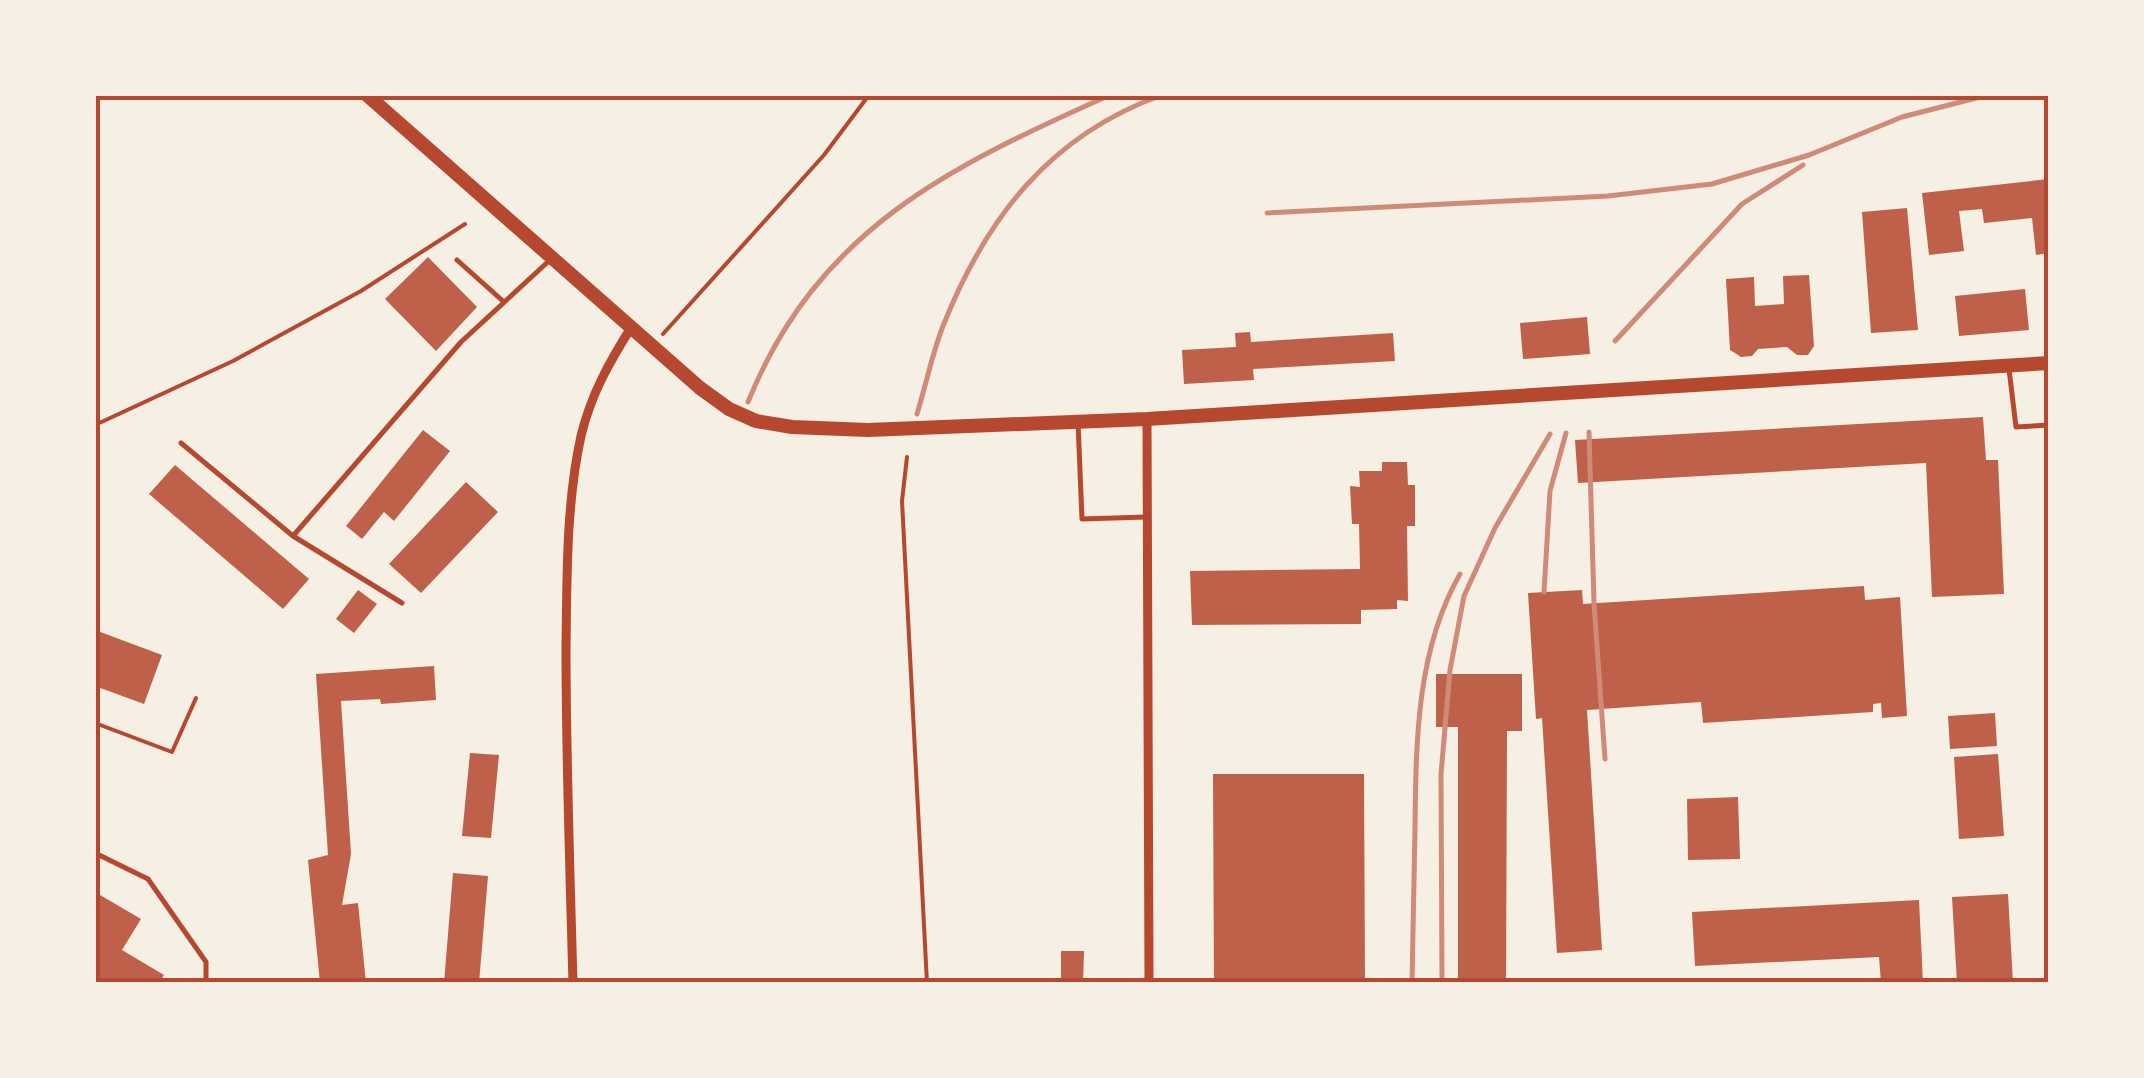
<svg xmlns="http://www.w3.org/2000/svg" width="2144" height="1078" viewBox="0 0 2144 1078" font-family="Helvetica,sans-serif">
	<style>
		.building { fill: #bf614a }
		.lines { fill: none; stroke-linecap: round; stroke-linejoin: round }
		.path { stroke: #b5482f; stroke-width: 4 }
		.service { stroke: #b5482f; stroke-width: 5 }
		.minor { stroke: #b5482f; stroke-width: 9 }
		.secondary { stroke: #b5482f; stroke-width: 14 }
		.rail { stroke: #cf8b77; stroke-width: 5 }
		.neatline { fill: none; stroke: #b5482f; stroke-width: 4 }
	</style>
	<rect width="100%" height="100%" fill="#f6efe4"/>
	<!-- building -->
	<path class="building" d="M2049 179V253L2036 255 2032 218 1984 223 1982 209 1959 211 1964 251 1929 255 1922 193Z
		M1907 208 1918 330 1871 333 1862 212Z
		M428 257 477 307 436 351 385 299Z
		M1809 275 1814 346 1808 355H1797L1787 347 1758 349 1752 356 1741 357 1730 350 1726 279 1754 277 1755 306 1784 304 1783 276Z
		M2025 289 2029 330 1959 336 1955 296Z
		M1587 317 1590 354 1523 359 1520 323Z
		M1250 332 1251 342 1393 333 1395 361 1253 369 1254 380 1184 384 1182 350 1236 347 1235 333Z
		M1983 417 1986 460H1998L2004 594 1932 597 1926 463 1578 483 1575 440Z
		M423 430 450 451 394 521 384 512 362 539 346 526Z
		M1382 462H1407L1408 485H1415V526H1407L1408 601 1397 600V609L1361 610V624L1192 625 1190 571 1360 569 1359 524H1352L1350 486 1360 487 1359 471H1382Z
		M175 465 309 579 283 609 149 494Z
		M466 482 498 512 421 593 389 564Z
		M1864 586 1865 600 1900 597 1907 716 1882 718 1881 703 1873 704V712L1703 723 1701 702 1587 710 1602 950 1557 953 1542 718 1536 719 1528 593 1582 590 1583 604Z
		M358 590 377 604 354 633 336 619Z
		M95 630 162 655 144 704 95 686Z
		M434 666 436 700 381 704 380 699 341 701 351 854 342 905 358 903 366 983H320L308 860 328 855 316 674Z
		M1436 674H1522V731H1507L1506 983H1458V727H1436Z
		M1995 713 1997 746 1950 749 1948 716Z
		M470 753 499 755 491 838 462 836Z
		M1998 754 2004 836 1959 839 1954 757Z
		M1213 774H1364L1365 983H1214Z
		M1738 797 1740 859 1688 860 1687 799Z
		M453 873 488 876 479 983H444Z
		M95 892 141 919 122 950 164 975 159 983H95Z
		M2008 894 2013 983H1957L1952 897Z
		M1919 900 1923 983H1881L1879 957 1695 966 1692 912Z
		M1061 951H1084L1083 983H1061Z"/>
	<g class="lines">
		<!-- path -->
		<path class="path" d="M663 334 824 155 869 95
			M95 425 233 361 361 291 465 224
			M907 457 902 501 927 983
			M95 723 172 752 196 698"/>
		<!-- service -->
		<path class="service" d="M120 95H126
			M457 260 504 302
			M2009 369 2016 427 2049 425
			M1078 422 1082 519 1146 517
			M181 443 293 536 461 342 551 259
			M293 536 402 603
			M95 853 148 879 206 962V983"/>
		<!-- minor -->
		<path class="minor" d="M1147 419 1149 983
			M573 983C570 871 566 760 566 648 567 578 566 504 581 436 591 394 610 361 632 326"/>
		<!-- secondary -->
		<path class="secondary" d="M367 95 700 388 729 409 756 421 792 427 868 430 1147 419 2049 363"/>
		<!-- rail -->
		<path class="rail" d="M1267 213 1608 196 1712 184 1809 155 1902 117 1988 95
			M1615 341 1742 204 1803 165
			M748 402C818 229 949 167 1110 95
			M917 414C926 385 932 354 943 326 986 218 1050 135 1162 95
			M1589 432 1594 603 1605 759
			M1544 592 1550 491 1566 433
			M1412 983C1413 932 1414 880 1415 829 1416 743 1416 651 1460 574
			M1442 983 1441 774 1450 670 1464 596 1495 528 1550 434"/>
	</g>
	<!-- border -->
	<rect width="2144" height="1078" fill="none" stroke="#f6efe4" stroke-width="195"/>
	<rect x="98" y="98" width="1948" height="882" class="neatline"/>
</svg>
